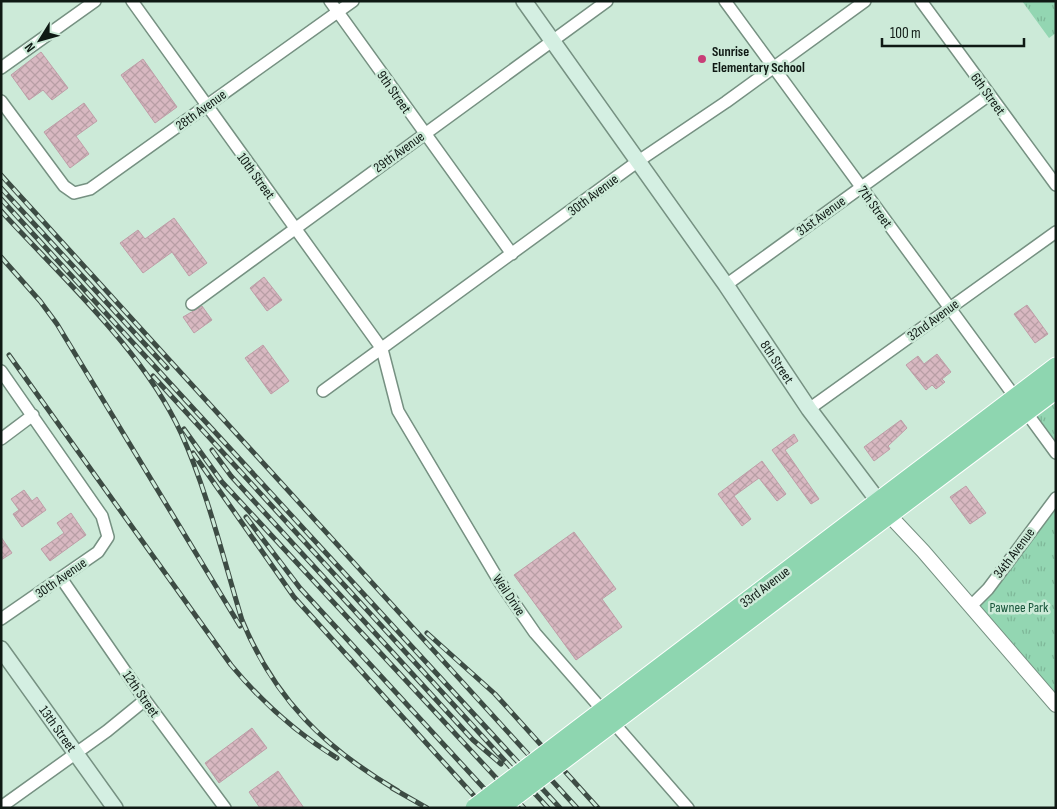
<svg xmlns="http://www.w3.org/2000/svg" width="1057" height="809" viewBox="0 0 1057 809" font-family="'Sofia Sans Condensed',sans-serif">
	<style>
		.park { fill: url(#park-tufts) }
		.building { fill: url(#building-cross-hatch); stroke: #be9ea7 }
		.lines { fill: none; stroke-linecap: round; stroke-linejoin: round }
		.minor-casing { stroke: #769182; stroke-width: 14 }
		.tertiary-casing { stroke: #769182; stroke-width: 16 }
		.secondary-casing { stroke: #769182; stroke-width: 18 }
		.trunk-casing { stroke: #fff; stroke-width: 21 }
		.minor { stroke: #fff; stroke-width: 11 }
		.tertiary { stroke: #fff; stroke-width: 14 }
		.secondary { stroke: #d4efe2; stroke-width: 15 }
		.trunk { stroke: #8ed6b0; stroke-width: 19 }
		.rail-casing { stroke: #3d4c44; stroke-width: 5 }
		.rail { stroke: #ccead8; stroke-width: 3; stroke-dasharray: 9; stroke-linecap: butt }
		.trunk-bridge-casing { stroke: #fff; stroke-width: 21; stroke-linecap: butt }
		.trunk-bridge { stroke: #8ed6b0; stroke-width: 19 }
		.poi-dot { fill: #c83e77; stroke: #ccead8; stroke-width: 2 }
		.labels { text-anchor: middle; dominant-baseline: central; stroke-width: 5; stroke-linejoin: round; paint-order: stroke }
		.poi-label { font-size: 14px; font-weight: bold; fill: #0f1914; stroke: #ccead8; text-anchor: start }
		.street-label { font-size: 14px; fill: #0f1914; stroke: #ccead8 }
		.park-label { font-size: 14px; fill: #18553a; stroke: #ccead8 }
	</style>
	<defs>
		<pattern id="park-tufts" width="24" height="20" patternUnits="userSpaceOnUse" patternTransform="scale(1.25)"><rect width="24" height="20" fill="#93d6b2"/><path d="M3 7l-1-3M5 7V3M7 7l1-3M15 17l-1-3M17 17v-4M19 17l1-3" fill="none" stroke="#7eb798"/></pattern>
		<pattern id="building-cross-hatch" width="8" height="8" patternUnits="userSpaceOnUse" patternTransform="scale(1.25)"><rect width="8" height="8" fill="#d8b8c1"/><path d="M0 0l8 8M0 8l8-8" fill="none" stroke="#b89ea5"/></pattern>
	</defs>
	<rect width="100%" height="100%" fill="#ccead8"/>
	<!-- park -->
	<path class="park" d="M1022 1H1056V33L1049 38Z
		M1056 389V453L1024 412Z
		M1056 498V705L971 606Z"/>
	<!-- building -->
	<path class="building" d="M41 52 68 88 52 100 43 90 29 100 11 75Z
		M143 59 177 107 155 123 121 75Z
		M84 103 97 121 76 136 89 154 70 168 44 132Z
		M174 218 207 263 189 276 172 252 143 273 120 243 138 230 145 239Z
		M264 277 282 300 267 311 250 288Z
		M1027 305 1048 334 1035 343 1014 314Z
		M202 306 212 320 194 333 183 317Z
		M263 345 289 381 271 394 245 358Z
		M937 354 951 372 942 379 945 382 936 389 932 385 926 390 906 365 918 356 924 364Z
		M901 420 907 428 888 446 890 449 874 461 864 447Z
		M794 434 798 441 785 450 819 499 811 504 772 450Z
		M762 461 786 494 777 501 759 478 734 496 751 519 742 526 718 494Z
		M966 486 986 513 970 524 950 497Z
		M24 490 32 501 37 497 46 510 22 527 13 514 19 510 11 499Z
		M71 513 86 535 50 561 41 549 64 533 57 523Z
		M574 532 616 589 602 599 622 627 576 660 514 575Z
		M1 537 12 553 1 560Z
		M252 728 267 748 219 783 205 763Z
		M278 771 304 808H260L249 792Z"/>
	<g class="lines">
		<defs>
			<path id="minor" d="M132 1 382 349 398 411 499 581 535 633 688 808
				M330 1 512 254
				M725 1 1056 453
				M921 1 1056 185
				M1 68 95 1
				M1 101 64 186 74 193 90 189 353 1
				M726 285 989 95
				M192 304 607 1
				M1 371 102 516 108 537 98 552 1 619
				M323 391 637 162 726 102 865 1
				M809 409 1056 232
				M1 439 33 415
				M61 578 145 700 225 808
				M971 606 988 589 1056 498
				M1 807 107 731 145 700"/>
			<path id="tertiary" d="M890 516 923 551 1056 705"/>
			<g id="secondary">
				<path id="s1" d="M524 1 726 285 809 409 885 510"/>
				<path id="s2" d="M1 649 115 808"/>
			</g>
			<path id="trunk" d="M770 584 1056 367
				M780 596 1056 389"/>
		</defs>
		<!-- minor casing -->
		<use href="#minor" class="minor-casing"/>
		<!-- tertiary casing -->
		<use href="#tertiary" class="tertiary-casing"/>
		<!-- secondary casing -->
		<use href="#secondary" class="secondary-casing"/>
		<!-- trunk casing -->
		<use href="#trunk" class="trunk-casing"/>
		<!-- minor -->
		<use href="#minor" class="minor"/>
		<!-- tertiary -->
		<use href="#tertiary" class="tertiary"/>
		<!-- secondary -->
		<use href="#secondary" class="secondary"/>
		<!-- trunk -->
		<use href="#trunk" class="trunk"/>
		<defs>
			<path id="rail" d="M1 175 577 808
				M1 188 167 368
				M1 199 560 808
				M1 211C62 278 143 350 181 433 207 490 224 561 242 620 275 700 325 748 398 791
				M1 257 40 301 57 324 240 626
				M9 355 231 665C261 701 296 733 337 758
				M153 376 548 808
				M184 429 222 482 524 808
				M212 450 231 476 473 740 501 764
				M193 453 294 597 485 808
				M246 517 300 588 502 808
				M427 633 495 694 598 808
				M392 788 427 808"/>
		</defs>
		<!-- rail casing -->
		<use href="#rail" class="rail-casing"/>
		<!-- rail -->
		<use href="#rail" class="rail"/>
		<defs>
			<path id="trunk-bridge" d="M475 808 770 584
				M499 808 780 596"/>
		</defs>
		<!-- trunk-bridge casing -->
		<use href="#trunk-bridge" class="trunk-bridge-casing"/>
		<!-- trunk-bridge -->
		<use href="#trunk-bridge" class="trunk-bridge"/>
	</g>
	<!-- markers -->
	<circle class="poi-dot" cx="702" cy="59" r="5"/>
	<g class="labels">
		<!-- poi labels -->
		<g class="poi-label">
			<text x="712" y="51">Sunrise<tspan x="712" dy="16">Elementary School</tspan></text>
		</g>
		<!-- street labels -->
		<g class="street-label">
			<text transform="translate(394 92) rotate(55)">9th Street</text>
			<text transform="translate(988 94) rotate(54)">6th Street</text>
			<text transform="translate(201 110) rotate(-36)">28th Avenue</text>
			<text transform="translate(399 152) rotate(-36)">29th Avenue</text>
			<text transform="translate(256 176) rotate(54)">10th Street</text>
			<text transform="translate(593 195) rotate(-37)">30th Avenue</text>
			<text transform="translate(875 207) rotate(54)">7th Street</text>
			<text transform="translate(821 216) rotate(-36)">31st Avenue</text>
			<text transform="translate(933 320) rotate(-36)">32nd Avenue</text>
			<text stroke="none"><textPath href="#s1" startOffset="441">8th Street</textPath></text>
			<text transform="translate(1014 553) rotate(-53)">34th Avenue</text>
			<text transform="translate(61 578) rotate(-35)">30th Avenue</text>
			<text transform="translate(765 587) rotate(-37)">33rd Avenue</text>
			<text transform="translate(509 595) rotate(56)">Weil Drive</text>
			<text transform="translate(141 694) rotate(55)">12th Street</text>
			<text stroke="none"><textPath href="#s2" startOffset="98">13th Street</textPath></text>
		</g>
		<!-- park labels -->
		<g class="park-label">
			<text x="1019" y="607">Pawnee Park</text>
		</g>
	</g>
	<!-- border -->
	<rect width="1057" height="809" fill="none" stroke="#0f1914" stroke-width="5"/>
	<!-- north arrow -->
	<g transform="translate(40 40) rotate(233)" stroke="#ccead8" stroke-width="4" paint-order="stroke">
	<path d="M0-4L9 19L0 12L-9 19Z" fill="#0f1914"/>
	<text y="-8" font-size="14" font-weight="bold" text-anchor="middle" fill="#0f1914">N</text>
	</g>
	<!-- scale -->
	<path d="M882 38v8h142v-8" fill="none" stroke="#0f1914" stroke-width="2.5"/>
	<text x="890" y="38" font-size="15" fill="#0f1914" stroke="#ccead8" stroke-width="4" paint-order="stroke">100 m</text>
</svg>
